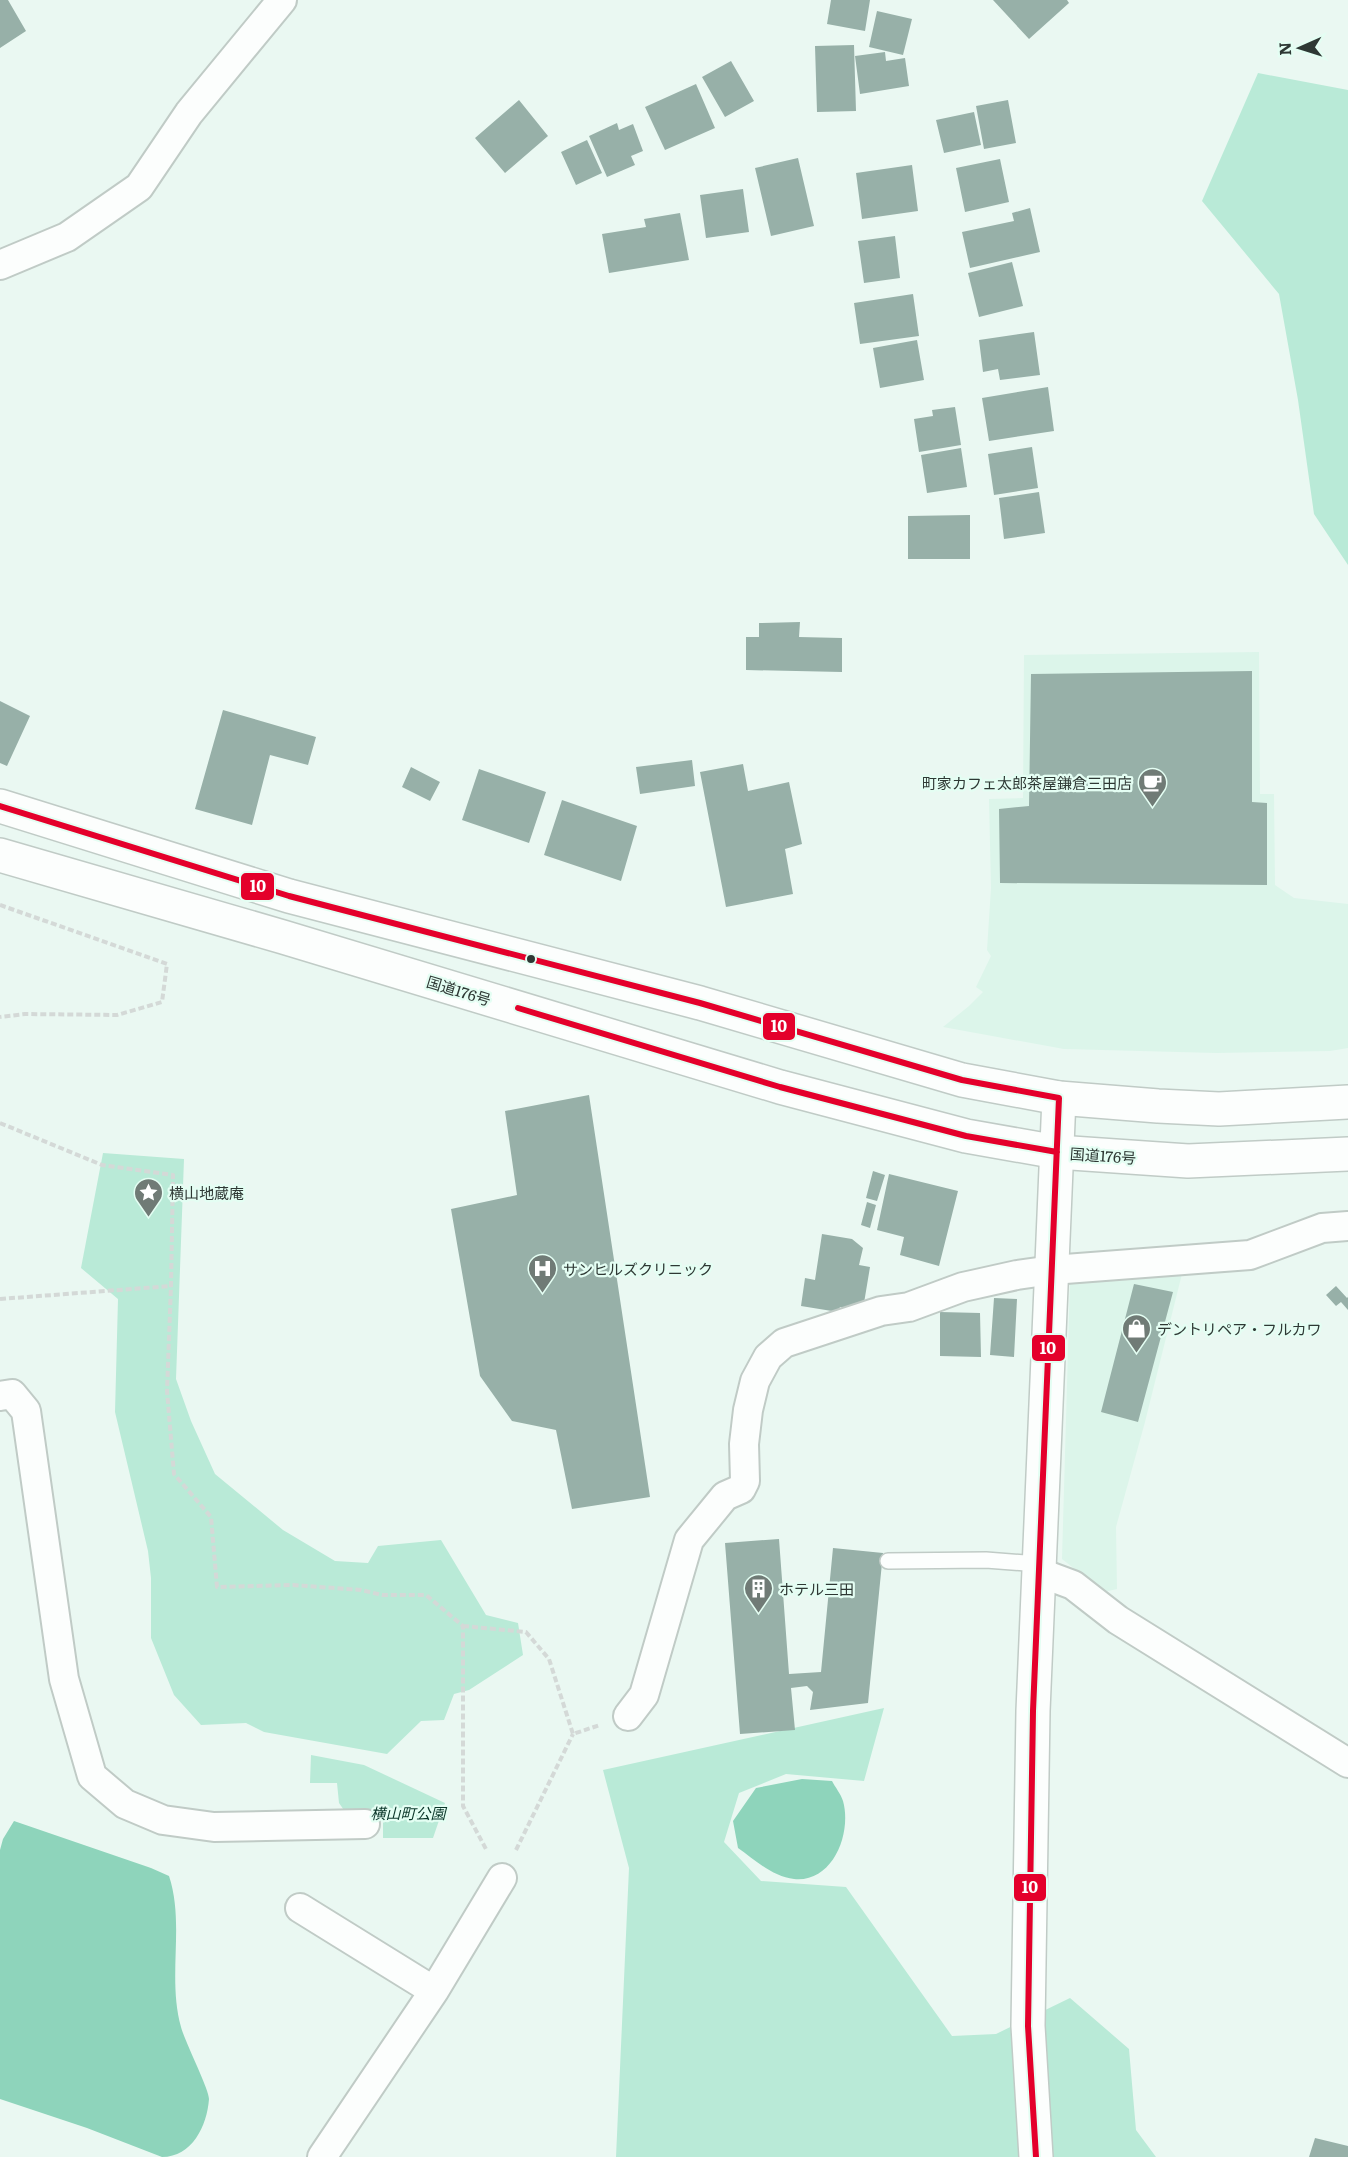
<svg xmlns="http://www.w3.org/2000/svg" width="1348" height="2157" viewBox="0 0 1348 2157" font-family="Literata,'Noto Sans JP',serif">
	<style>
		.built { fill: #dcf5ea }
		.green { fill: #b9ead7 }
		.water { fill: #8ed4bb }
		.building { fill: #97b0a8 }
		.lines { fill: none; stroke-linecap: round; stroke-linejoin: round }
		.lane-casing { stroke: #c0cbc6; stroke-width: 18 }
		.street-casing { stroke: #c0cbc6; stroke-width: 32 }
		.secondary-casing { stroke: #c0cbc6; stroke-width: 36 }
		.highway-casing { stroke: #c0cbc6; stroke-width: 36 }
		.path { stroke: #d4d9d7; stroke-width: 4; stroke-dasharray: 6 3; stroke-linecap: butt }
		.lane { stroke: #fcfefd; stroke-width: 15 }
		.street { stroke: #fcfefd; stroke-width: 28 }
		.secondary { stroke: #fcfefd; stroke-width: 33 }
		.highway { stroke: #fcfefd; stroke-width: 33 }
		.bus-1-casing { stroke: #e4fef3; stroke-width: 10 }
		.bus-1 { stroke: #e4002b; stroke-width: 6 }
		.bus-dot { fill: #2e3834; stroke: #e4fef3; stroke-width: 2 }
		.labels { text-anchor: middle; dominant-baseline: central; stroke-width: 4.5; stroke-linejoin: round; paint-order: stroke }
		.poi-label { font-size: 15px; fill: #2e3834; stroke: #e4fef3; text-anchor: start }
		.street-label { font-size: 15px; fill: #2e3834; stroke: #e4fef3 }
		.park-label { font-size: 15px; font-style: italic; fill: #0a3629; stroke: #e4fef3 }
		.line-badge { stroke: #e4fef3; stroke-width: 2 }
		.badge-label { font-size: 16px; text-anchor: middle; font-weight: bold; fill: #fff }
	</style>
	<rect width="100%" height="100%" fill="#eaf8f2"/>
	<!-- built -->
	<path class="built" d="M1259 652 1260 794H1274L1275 885 1294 898 1348 904V1048L1330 1051 1216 1053 1064 1049 943 1027 969 1006 983 992 976 987 991 956 987 950 991 888 989 799 1023 798 1024 655Z
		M1183 1270 1145 1422 1116 1527 1117 1589 1104 1592 1062 1559 1070 1280Z"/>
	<!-- green -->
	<path class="green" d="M1258 73 1348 90V565L1314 514 1298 400 1279 294 1202 201Z
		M103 1153 184 1159 176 1379 191 1421 215 1474 283 1530 335 1561 368 1563 378 1546 441 1540 486 1615 518 1623 523 1655 469 1690 454 1694 444 1720 421 1721 387 1754 264 1732 246 1723 201 1725 174 1695 151 1638V1578L148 1551 115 1412 118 1299 81 1268Z
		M884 1708 864 1781 786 1774 739 1793 724 1842 761 1881 846 1887 952 2036 996 2034 1070 1998 1129 2049 1136 2130 1156 2157H616L629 1868 603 1770Z
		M311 1755 364 1765 445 1803 433 1838H383V1816L346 1813 339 1803 337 1783H310Z"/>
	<!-- water -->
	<path class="water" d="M802 1779 832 1781C835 1787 841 1794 843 1801 852 1833 833 1883 794 1879 773 1877 755 1860 738 1848L733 1821 756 1788Z
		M14 1821 151 1868 169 1876C185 1924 167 1977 181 2027 185 2042 209 2089 209 2099 207 2126 192 2157 162 2157L87 2128 0 2099V1850L3 1839Z"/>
	<!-- building -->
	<path class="building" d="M0 0H8L26 31 0 48Z
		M831 0H870L865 31 827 24Z
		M993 0H1067L1069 3 1029 39Z
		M877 11 912 19 903 55 869 47Z
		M854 45 856 111 817 112 815 46Z
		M885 52 886 61 905 58 909 86 860 94 855 56Z
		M731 61 754 101 725 117 702 77Z
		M696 84 715 128 665 150 645 107Z
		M519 100 548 136 505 173 475 138Z
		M1008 100 1016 143 984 149 976 106Z
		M974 112 981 145 944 153 936 120Z
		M617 123 619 130 633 124 643 151 631 156 635 165 607 177 589 136Z
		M587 140 602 173 576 185 561 152Z
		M798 158 814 226 771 236 755 168Z
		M1000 159 1009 202 965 212 956 168Z
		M912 165 918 211 862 219 856 173Z
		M743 189 749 232 706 238 700 195Z
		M1030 208 1040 252 970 268 962 232 1014 221 1012 213Z
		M680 213 689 260 609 273 602 234 646 227 644 219Z
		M895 236 900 278 864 283 858 241Z
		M1012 262 1023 306 979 317 968 273Z
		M913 294 919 336 860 344 854 303Z
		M1034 332 1040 375 1000 380 998 369 983 372 979 340Z
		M917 340 924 380 880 388 873 348Z
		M1048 387 1054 431 989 441 982 398Z
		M955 407 961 445 919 452 914 419 933 416 932 410Z
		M1032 447 1038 488 994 495 988 454Z
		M961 448 967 487 927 493 921 455Z
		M1039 492 1045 533 1004 539 999 498Z
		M970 515V559H908V516Z
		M800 622 799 637 842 638V672L746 670V637H759V623Z
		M1252 671V802L1267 803V885L1000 883 999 809 1029 806 1031 674Z
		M0 701 30 716 7 766 0 763Z
		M223 710 316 737 308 765 270 755 252 825 195 809Z
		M692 760 695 786 640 794 636 767Z
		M743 764 748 791 789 782 802 844 785 849 793 894 726 907 700 772Z
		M411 767 440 782 430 801 402 787Z
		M479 769 546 792 529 843 462 820Z
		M562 800 637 826 621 881 544 855Z
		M589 1095 650 1497 572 1509 556 1430 512 1421 480 1376 451 1209 517 1195 505 1111Z
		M873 1171 885 1175 877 1201 866 1198Z
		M889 1174 958 1191 939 1266 900 1255 904 1237 877 1230Z
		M867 1202 876 1205 870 1228 861 1225Z
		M822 1234 852 1239 863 1248 859 1265 870 1267 864 1303 859 1302 858 1306 850 1308 840 1307 838 1312 801 1306 805 1278 815 1280Z
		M1134 1284 1173 1292 1138 1422 1101 1412Z
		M1336 1286 1347 1298 1348 1297V1310L1341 1302 1336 1306 1326 1295Z
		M994 1298 1017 1299 1014 1357 990 1355Z
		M940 1312 980 1313 981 1357 940 1356Z
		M779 1539 789 1674 821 1672 833 1548 883 1553 868 1703 810 1710 813 1692 807 1686 791 1688 795 1730 740 1734 725 1543Z
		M1315 2138 1348 2146V2157H1309Z"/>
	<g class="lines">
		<defs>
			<path id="lane" d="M888 1561 986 1560 1039 1564"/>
			<path id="street" d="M0 265 67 237 139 187 189 113 282 0
				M0 1396 12 1394 26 1411 64 1679 92 1776 125 1804 163 1820 214 1827 365 1824
				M1038 1572 1073 1585 1118 1620 1348 1763
				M628 1716 644 1695 689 1540 725 1496 741 1489 745 1481 744 1444 748 1410 755 1381 768 1357 784 1343 881 1311 909 1307 963 1287 1017 1275 1052 1270 1250 1255 1322 1228 1348 1226
				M300 1908 434 1991
				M322 2157 434 1991 502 1878"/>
			<path id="secondary" d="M1036 2157 1028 2026 1033 1711 1059 1098"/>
			<path id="highway" d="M0 806 289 896 700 1003 962 1080 1059 1098 1158 1106 1219 1109 1348 1102
				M0 855 283 937 780 1087 966 1136 1057 1152 1188 1161 1348 1154"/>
		</defs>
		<!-- lane casing -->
		<use href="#lane" class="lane-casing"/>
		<!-- street casing -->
		<use href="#street" class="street-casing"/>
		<!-- secondary casing -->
		<use href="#secondary" class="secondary-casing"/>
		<!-- highway casing -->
		<use href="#highway" class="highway-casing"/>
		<!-- path -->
		<path class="path" d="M0 905 167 964 162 1002 117 1015 25 1014 0 1017
			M0 1123 102 1165 173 1175 171 1286 167 1391 174 1474 211 1517 217 1587 293 1585 361 1590 382 1595H426L463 1626V1806L487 1851
			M0 1299 171 1286
			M463 1626 526 1632 549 1659 573 1734 600 1725
			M516 1850 573 1734"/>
		<!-- lane -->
		<use href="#lane" class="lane"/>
		<!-- street -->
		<use href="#street" class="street"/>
		<!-- secondary -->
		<use href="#secondary" class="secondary"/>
		<!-- highway -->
		<use href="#highway" class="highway"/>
		<defs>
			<path id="bus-1" d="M0 806 289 896 700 1003 962 1080 1059 1098 1033 1711 1028 2026 1036 2157
				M518 1008 780 1087 966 1136 1057 1152"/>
		</defs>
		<!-- bus-1 casing -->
		<use href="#bus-1" class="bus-1-casing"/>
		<!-- bus-1 -->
		<use href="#bus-1" class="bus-1"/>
	</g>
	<!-- icons -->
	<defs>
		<symbol id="cafe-pin" viewBox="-11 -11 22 30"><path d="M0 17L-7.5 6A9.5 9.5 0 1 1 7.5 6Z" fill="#707b76" stroke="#e4fef3"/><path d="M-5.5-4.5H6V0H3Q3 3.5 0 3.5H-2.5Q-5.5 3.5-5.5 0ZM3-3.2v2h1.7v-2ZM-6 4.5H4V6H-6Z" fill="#fff"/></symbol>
		<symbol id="sight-pin" viewBox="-11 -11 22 30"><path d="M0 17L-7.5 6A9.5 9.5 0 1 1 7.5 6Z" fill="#707b76" stroke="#e4fef3"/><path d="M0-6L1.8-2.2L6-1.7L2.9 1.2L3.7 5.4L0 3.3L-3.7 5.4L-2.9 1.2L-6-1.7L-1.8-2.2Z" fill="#fff"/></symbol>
		<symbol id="hospital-pin" viewBox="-11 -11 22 30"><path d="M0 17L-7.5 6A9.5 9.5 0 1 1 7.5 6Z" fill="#707b76" stroke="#e4fef3"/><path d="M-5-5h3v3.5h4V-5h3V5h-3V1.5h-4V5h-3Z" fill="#fff"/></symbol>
		<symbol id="shop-pin" viewBox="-11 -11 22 30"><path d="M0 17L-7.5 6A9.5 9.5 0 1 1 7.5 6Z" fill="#707b76" stroke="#e4fef3"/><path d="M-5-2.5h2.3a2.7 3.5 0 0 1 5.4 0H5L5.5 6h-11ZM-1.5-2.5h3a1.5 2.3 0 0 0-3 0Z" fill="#fff"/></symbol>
		<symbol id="building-pin" viewBox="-11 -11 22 30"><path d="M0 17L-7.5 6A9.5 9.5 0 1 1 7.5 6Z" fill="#707b76" stroke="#e4fef3"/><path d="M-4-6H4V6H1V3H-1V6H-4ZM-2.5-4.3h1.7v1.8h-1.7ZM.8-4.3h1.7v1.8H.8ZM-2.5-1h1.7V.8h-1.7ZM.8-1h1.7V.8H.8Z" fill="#fff"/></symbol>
	</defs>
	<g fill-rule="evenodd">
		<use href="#cafe-pin" x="1136" y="766" width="33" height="45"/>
		<use href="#sight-pin" x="132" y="1176" width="33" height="45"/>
		<use href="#hospital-pin" x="526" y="1252" width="33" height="45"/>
		<use href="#shop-pin" x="1120" y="1312" width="33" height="45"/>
		<use href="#building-pin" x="742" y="1572" width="33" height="45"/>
	</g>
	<!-- markers -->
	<circle class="bus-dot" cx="531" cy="959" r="5"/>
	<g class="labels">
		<!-- poi labels -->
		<g class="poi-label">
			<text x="1132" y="782" text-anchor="end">町家カフェ太郎茶屋鎌倉三田店</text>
			<text x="169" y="1192">横山地蔵庵</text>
			<text x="563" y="1268">サンヒルズクリニック</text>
			<text x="1157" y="1328">デントリペア・フルカワ</text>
			<text x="779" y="1588">ホテル三田</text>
		</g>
		<!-- street labels -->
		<g class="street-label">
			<text transform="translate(459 990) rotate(17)">国道176号</text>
			<text transform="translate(1103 1155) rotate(4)">国道176号</text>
		</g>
		<!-- park labels -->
		<g class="park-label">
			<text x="408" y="1812">横山町公園</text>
		</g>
	</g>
	<g class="line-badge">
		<rect x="240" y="872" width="35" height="29" rx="6" fill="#e4002b"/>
		<rect x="762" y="1012" width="34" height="29" rx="6" fill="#e4002b"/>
		<rect x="1031" y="1334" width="35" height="28" rx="6" fill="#e4002b"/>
		<rect x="1013" y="1873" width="34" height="29" rx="6" fill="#e4002b"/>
	</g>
	<g class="badge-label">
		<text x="258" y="892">10</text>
		<text x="779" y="1032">10</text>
		<text x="1048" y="1354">10</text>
		<text x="1030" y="1893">10</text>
	</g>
	<!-- north arrow -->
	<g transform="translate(1300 48) rotate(267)" stroke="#e4fef3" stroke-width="4.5" paint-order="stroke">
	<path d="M0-4.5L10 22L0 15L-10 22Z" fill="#2e3834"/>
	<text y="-9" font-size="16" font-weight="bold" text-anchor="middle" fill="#2e3834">N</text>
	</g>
</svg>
